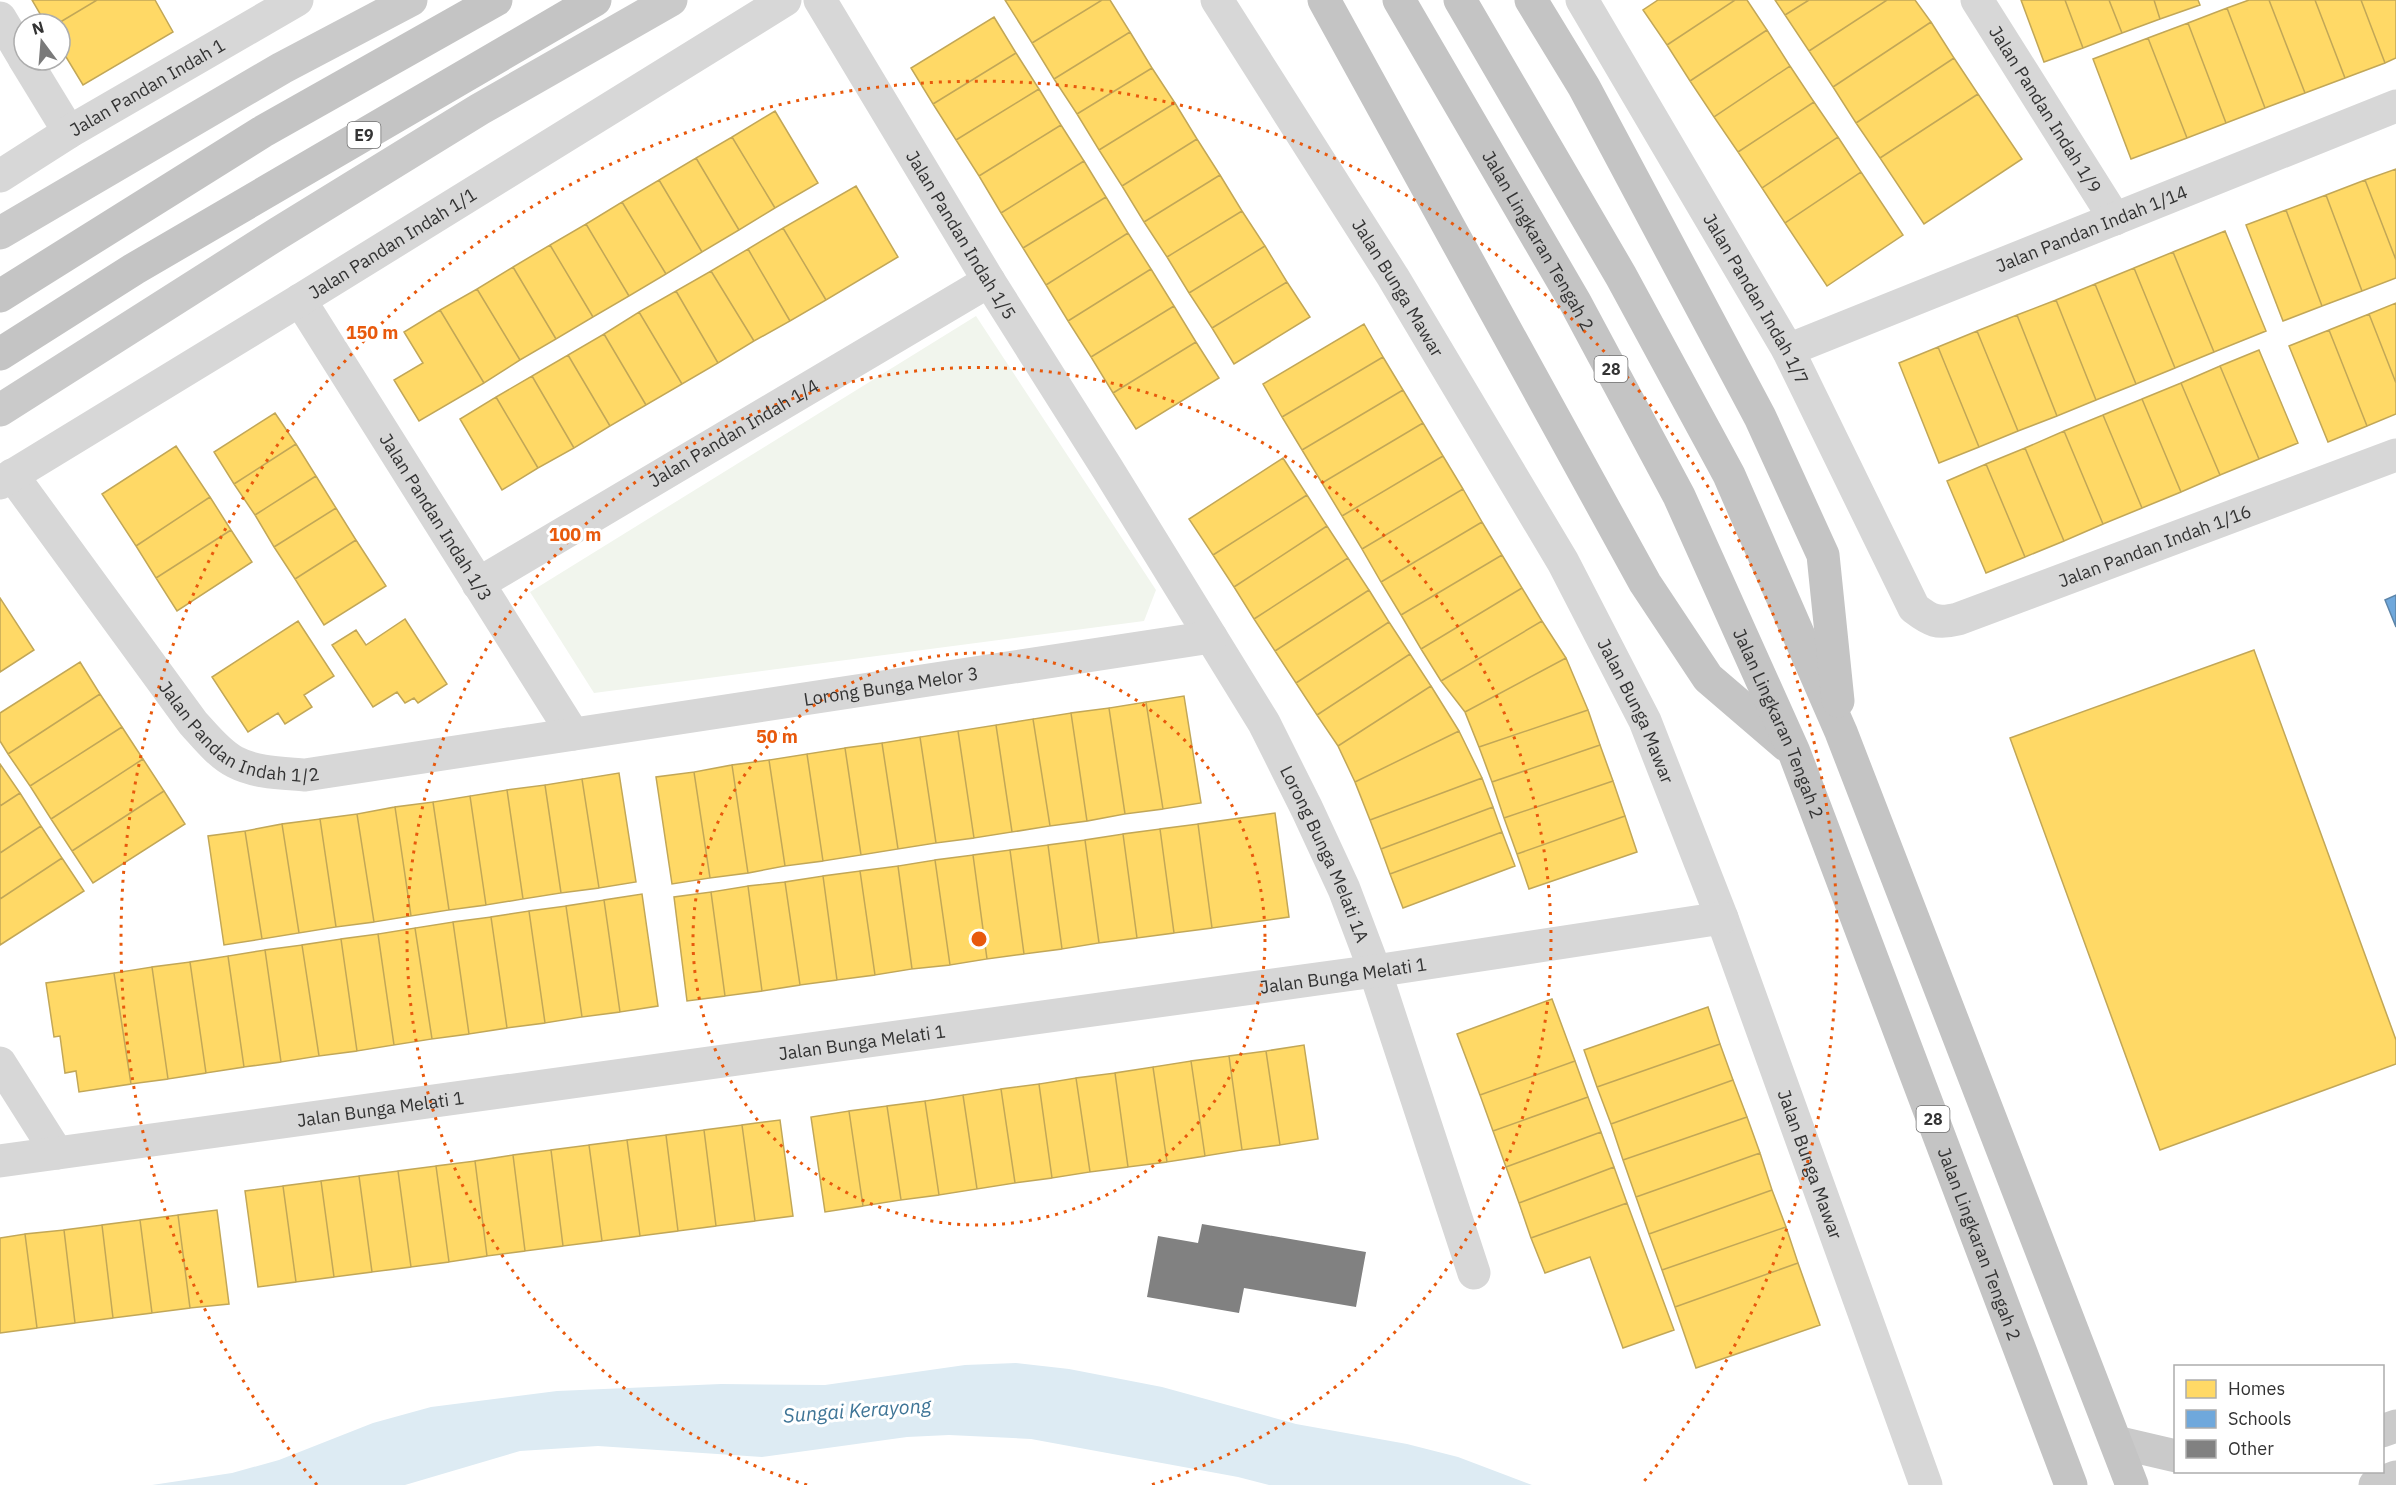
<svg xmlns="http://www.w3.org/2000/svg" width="2396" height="1485" viewBox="0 0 2396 1485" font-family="'IBM Plex Sans',sans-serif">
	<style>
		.green { fill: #f1f5ed }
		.water { fill: #ddebf3 }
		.homes { fill: #ffd966; stroke: #c2a757; stroke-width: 1.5 }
		.schools { fill: #6fa8dc; stroke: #5d85a9; stroke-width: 1.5 }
		.building { fill: #818181 }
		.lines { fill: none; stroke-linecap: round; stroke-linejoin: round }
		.minor { stroke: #d7d7d7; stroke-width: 33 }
		.major { stroke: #cacaca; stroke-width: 33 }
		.highway { stroke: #c4c4c4; stroke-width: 33 }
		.ring { fill: none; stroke: #e8590c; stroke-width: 3; stroke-dasharray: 3 6 }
		.labels { text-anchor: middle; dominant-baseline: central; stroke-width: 6; stroke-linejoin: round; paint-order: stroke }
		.shield { fill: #fff; stroke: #707070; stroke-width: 1.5 }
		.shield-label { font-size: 16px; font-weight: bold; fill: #333 }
		.street-label { font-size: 18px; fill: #333; stroke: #fff }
		.water-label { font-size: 20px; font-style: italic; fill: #3f7597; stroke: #fff }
		.centre { fill: #e8590c; stroke: #fff; stroke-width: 3 }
		.ring-label { font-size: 18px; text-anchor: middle; font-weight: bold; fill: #e8590c; stroke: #fff; stroke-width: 6; stroke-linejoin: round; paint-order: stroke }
	</style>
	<rect width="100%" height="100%" fill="#fff"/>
	<!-- green -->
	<path class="green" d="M976 316 1156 590 1144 621 594 693 530 592Z"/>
	<!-- water -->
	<path class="water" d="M1016 1363 1069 1369 1162 1387 1296 1424 1407 1444 1458 1457 1532 1485H1269L1238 1477 1031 1439 949 1435 907 1437 762 1457 598 1446 520 1451 405 1485H152L232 1473 279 1460 373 1423 431 1407 557 1391 721 1384 825 1385 965 1365Z"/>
	<!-- homes -->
	<path class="homes" d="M32 0H97L57 24H46Z
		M97 0H155L173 32 83 85 60 47V24H57Z
		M1005 0H1102L1032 43Z
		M1102 0H1110L1130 32 1054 79 1032 43Z
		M1658 0H1735L1667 45 1643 10Z
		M1735 0H1747L1767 30 1690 81 1667 45Z
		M1775 0H1809L1785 15Z
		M1809 0H1887L1809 51 1785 15Z
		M1887 0H1915L1931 22 1833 87 1809 51Z
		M2021 0H2065L2083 48 2044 62Z
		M2065 0H2109L2122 33 2083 48Z
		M2109 0H2154L2160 19 2122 33Z
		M2154 0H2198L2200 5 2160 19Z
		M2249 0H2269L2305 93 2265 108 2227 8Z
		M2269 0H2315L2345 78 2305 93Z
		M2315 0H2361L2385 63 2345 78Z
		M2361 0H2396V58L2385 63Z
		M2227 8 2265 108 2226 123 2188 23Z
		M994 17 1016 53 933 104 911 68Z
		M1931 22 1954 58 1856 123 1833 87Z
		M2188 23 2226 123 2187 138 2148 38Z
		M1767 30 1790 66 1714 117 1690 81Z
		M1130 32 1152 68 1077 114 1054 79Z
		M2148 38 2187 138 2131 159 2093 59Z
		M1016 53 1039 89 956 140 933 104Z
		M1954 58 1978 94 1880 158 1856 123Z
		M1790 66 1814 102 1738 152 1714 117Z
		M1152 68 1175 103 1099 150 1077 114Z
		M1039 89 1061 125 979 176 956 140Z
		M1978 94 2022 159 1924 224 1880 158Z
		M1814 102 1838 137 1762 188 1738 152Z
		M1175 103 1197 139 1122 186 1099 150Z
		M775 111 818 183 775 208 732 137Z
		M1061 125 1084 161 1001 213 979 176Z
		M732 137 775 208 739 230 696 158Z
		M1838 137 1861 172 1785 223 1762 188Z
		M1197 139 1220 175 1144 222 1122 186Z
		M696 158 739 230 702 252 659 180Z
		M1084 161 1106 197 1023 248 1001 213Z
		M2396 169V260L2365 180Z
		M1861 172 1903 235 1827 286 1785 223Z
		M1220 175 1242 211 1167 257 1144 222Z
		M659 180 702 252 666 274 622 202Z
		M2365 180 2396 260V278L2362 291 2326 195Z
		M856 186 898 257 826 300 783 228Z
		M2326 195 2362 291 2322 306 2286 210Z
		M1106 197 1128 233 1046 285 1023 248Z
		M622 202 666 274 629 296 586 224Z
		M2286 210 2322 306 2283 321 2246 225Z
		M1242 211 1265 246 1189 293 1167 257Z
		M586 224 629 296 593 317 550 245Z
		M783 228 826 300 790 321 748 249Z
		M2225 231 2266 331 2214 352 2173 252Z
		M1128 233 1151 269 1068 321 1046 285Z
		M550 245 593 317 556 339 513 267Z
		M1265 246 1287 282 1212 328 1189 293Z
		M748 249 790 321 754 341 711 271Z
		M2173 252 2214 352 2175 368 2134 268Z
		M513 267 556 339 520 360 477 289Z
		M2134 268 2175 368 2136 384 2095 284Z
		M1151 269 1174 306 1091 357 1068 321Z
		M711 271 754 341 718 363 676 291Z
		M1287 282 1310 317 1234 364 1212 328Z
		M2095 284 2136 384 2096 400 2056 300Z
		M477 289 520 360 484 383 440 310Z
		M676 291 718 363 682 384 639 312Z
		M2056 300 2096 400 2057 416 2017 315Z
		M2396 303V383L2369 314Z
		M1174 306 1196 342 1113 393 1091 357Z
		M440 310 484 383 419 421 394 380 423 363 404 332Z
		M639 312 682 384 646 405 604 334Z
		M2369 314 2396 383V414L2367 426 2329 330Z
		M2017 315 2057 416 2018 431 1977 331Z
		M1364 324 1383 357 1282 417 1263 384Z
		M2329 330 2367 426 2328 442 2289 346Z
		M1977 331 2018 431 1979 447 1938 347Z
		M604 334 646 405 610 426 568 355Z
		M1196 342 1219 378 1136 429 1113 393Z
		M1938 347 1979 447 1939 463 1899 363Z
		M2259 350 2298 443 2259 459 2220 366Z
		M568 355 610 426 574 448 532 376Z
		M1383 357 1403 390 1302 450 1282 417Z
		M2220 366 2259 459 2220 475 2181 383Z
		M532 376 574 448 538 468 496 397Z
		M2181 383 2220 475 2181 492 2142 399Z
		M1403 390 1423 423 1322 483 1302 450Z
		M496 397 538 468 502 490 460 419Z
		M2142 399 2181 492 2142 508 2103 415Z
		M275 413 296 444 234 484 214 452Z
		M2103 415 2142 508 2103 524 2064 431Z
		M1423 423 1443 456 1342 516 1322 483Z
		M2064 431 2103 524 2064 541 2025 448Z
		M296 444 316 476 255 515 234 484Z
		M176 446 210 497 136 546 102 494Z
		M2025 448 2064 541 2025 557 1986 464Z
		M1443 456 1463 489 1362 549 1342 516Z
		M1283 458 1307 495 1213 555 1189 519Z
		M1986 464 2025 557 1986 573 1947 481Z
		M316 476 336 508 274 547 255 515Z
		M1463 489 1482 522 1381 582 1362 549Z
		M1307 495 1327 526 1234 587 1213 555Z
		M210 497 231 530 156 578 136 546Z
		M336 508 356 540 295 579 274 547Z
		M1482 522 1502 555 1401 615 1381 582Z
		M1327 526 1348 558 1254 619 1234 587Z
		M231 530 252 562 177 611 156 578Z
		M356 540 386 586 324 625 295 579Z
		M1502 555 1522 588 1421 649 1401 615Z
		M1348 558 1369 590 1275 651 1254 619Z
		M1522 588 1542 621 1441 681 1421 649Z
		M1369 590 1389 622 1296 683 1275 651Z
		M0 598 34 650 0 672Z
		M405 619 447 684 418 703 414 698 405 703 397 692 373 707 332 645 356 630 366 645Z
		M298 621 334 676 304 695 312 707 285 724 278 713 248 732 212 677Z
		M1542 621 1566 658 1465 712 1441 681Z
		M1389 622 1410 654 1317 715 1296 683Z
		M2254 650 2396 1040V1064L2160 1150 2010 738Z
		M1410 654 1431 686 1338 746 1317 715Z
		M1566 658 1588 710 1479 747 1465 712Z
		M80 662 100 694 8 754 0 741V713Z
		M1431 686 1459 731 1355 782 1338 746Z
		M100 694 122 727 30 786 8 754Z
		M1184 696 1201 803 1163 809 1146 702Z
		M1146 702 1163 809 1125 814 1109 708Z
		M1109 708 1125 814 1087 821 1071 713Z
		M1588 710 1600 745 1492 782 1479 747Z
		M1071 713 1087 821 1050 826 1033 719Z
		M1033 719 1050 826 1012 832 996 725Z
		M996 725 1012 832 974 838 958 731Z
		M122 727 143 759 51 819 30 786Z
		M958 731 974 838 936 843 920 737Z
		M1459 731 1482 778 1370 820 1355 782Z
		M920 737 936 843 898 849 882 743Z
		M882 743 898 849 861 855 845 748Z
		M1600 745 1613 781 1504 818 1492 782Z
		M845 748 861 855 823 861 807 754Z
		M807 754 823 861 785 866 769 760Z
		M143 759 164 791 72 851 51 819Z
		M769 760 785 866 748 873 732 765Z
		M0 764 20 793 0 806Z
		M732 765 748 873 710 878 694 772Z
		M694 772 710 878 672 884 656 777Z
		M619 773 636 882 599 888 582 779Z
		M1482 778 1493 807 1381 849 1370 820Z
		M582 779 599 888 561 893 545 785Z
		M1613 781 1625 816 1517 854 1504 818Z
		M545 785 561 893 523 899 507 790Z
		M507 790 523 899 486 905 470 796Z
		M164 791 185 824 93 883 72 851Z
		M20 793 41 826 0 853V806Z
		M470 796 486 905 449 910 433 802Z
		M433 802 449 910 411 916 395 807Z
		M395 807 411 916 374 922 357 814Z
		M1493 807 1502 832 1390 874 1381 849Z
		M1275 813 1289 917 1212 928 1198 824Z
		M357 814 374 922 336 927 320 819Z
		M1625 816 1637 852 1529 889 1517 854Z
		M320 819 336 927 299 933 282 824Z
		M282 824 299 933 262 939 245 831Z
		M1198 824 1212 928 1174 933 1160 829Z
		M41 826 62 858 0 899V853Z
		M1160 829 1174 933 1137 938 1123 834Z
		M245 831 262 939 224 945 208 836Z
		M1502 832 1515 866 1403 908 1390 874Z
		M1123 834 1137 938 1099 943 1085 840Z
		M1085 840 1099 943 1062 949 1048 845Z
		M1048 845 1062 949 1024 954 1010 850Z
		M1010 850 1024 954 987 959 973 855Z
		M973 855 987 959 950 965 935 860Z
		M62 858 84 891 0 945V899Z
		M935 860 950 965 912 969 898 866Z
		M898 866 912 969 875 975 860 871Z
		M860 871 875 975 837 980 823 876Z
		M823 876 837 980 800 985 785 882Z
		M785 882 800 985 762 991 748 886Z
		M748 886 762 991 725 996 711 892Z
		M711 892 725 996 687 1001 674 897Z
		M642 894 658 1006 620 1012 604 900Z
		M604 900 620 1012 582 1017 566 906Z
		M566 906 582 1017 545 1023 529 911Z
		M529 911 545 1023 507 1028 491 917Z
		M491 917 507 1028 469 1034 453 922Z
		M453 922 469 1034 432 1039 415 928Z
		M415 928 432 1039 394 1045 378 934Z
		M378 934 394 1045 357 1051 341 939Z
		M341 939 357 1051 319 1056 302 945Z
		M302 945 319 1056 281 1062 265 950Z
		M265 950 281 1062 244 1067 228 956Z
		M228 956 244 1067 206 1073 190 962Z
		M190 962 206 1073 168 1079 152 967Z
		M152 967 168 1079 131 1084 114 973Z
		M114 973 131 1084 79 1092 76 1071 65 1073 60 1036 54 1037 46 983Z
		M1552 999 1575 1061 1480 1095 1457 1034Z
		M1708 1007 1720 1044 1597 1087 1584 1050Z
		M1720 1044 1733 1080 1611 1124 1597 1087Z
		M1304 1045 1318 1139 1280 1145 1266 1051Z
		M1266 1051 1280 1145 1242 1150 1229 1056Z
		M1229 1056 1242 1150 1205 1156 1191 1061Z
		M1191 1061 1205 1156 1167 1162 1153 1067Z
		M1575 1061 1588 1097 1493 1131 1480 1095Z
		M1153 1067 1167 1162 1128 1167 1115 1073Z
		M1115 1073 1128 1167 1090 1172 1076 1078Z
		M1076 1078 1090 1172 1052 1178 1039 1084Z
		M1733 1080 1747 1117 1623 1160 1611 1124Z
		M1039 1084 1052 1178 1015 1183 1001 1089Z
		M1001 1089 1015 1183 977 1189 963 1095Z
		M963 1095 977 1189 939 1195 925 1101Z
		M1588 1097 1601 1132 1506 1167 1493 1131Z
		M925 1101 939 1195 901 1200 887 1106Z
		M887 1106 901 1200 863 1206 849 1111Z
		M849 1111 863 1206 825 1212 811 1117Z
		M1747 1117 1760 1153 1636 1197 1623 1160Z
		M780 1120 793 1216 755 1221 742 1125Z
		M742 1125 755 1221 716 1226 704 1130Z
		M704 1130 716 1226 678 1231 666 1135Z
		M1601 1132 1614 1167 1519 1203 1506 1167Z
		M666 1135 678 1231 640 1236 627 1140Z
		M627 1140 640 1236 602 1241 589 1145Z
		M589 1145 602 1241 563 1246 551 1150Z
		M551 1150 563 1246 525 1251 513 1155Z
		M1760 1153 1772 1190 1649 1234 1636 1197Z
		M513 1155 525 1251 487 1256 475 1161Z
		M475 1161 487 1256 449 1262 436 1166Z
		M436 1166 449 1262 411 1267 398 1171Z
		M1614 1167 1627 1203 1531 1238 1519 1203Z
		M398 1171 411 1267 372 1272 359 1176Z
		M359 1176 372 1272 334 1277 321 1181Z
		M321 1181 334 1277 296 1282 283 1186Z
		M283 1186 296 1282 258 1287 245 1191Z
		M1772 1190 1786 1227 1662 1270 1649 1234Z
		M1627 1203 1674 1330 1623 1348 1590 1257 1545 1273 1531 1238Z
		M217 1210 229 1304 190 1308 178 1215Z
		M178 1215 190 1308 152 1313 140 1220Z
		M140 1220 152 1313 113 1318 102 1225Z
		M102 1225 113 1318 75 1323 64 1230Z
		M1786 1227 1798 1263 1675 1307 1662 1270Z
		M64 1230 75 1323 37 1328 25 1234Z
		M25 1234 37 1328 0 1333V1238Z
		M1798 1263 1820 1325 1696 1368 1675 1307Z"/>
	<!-- schools -->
	<path class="schools" d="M2396 595V627L2385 600Z"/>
	<!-- building -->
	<path class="building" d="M1202 1224 1366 1252 1356 1307 1244 1288 1239 1313 1147 1297 1158 1236 1198 1243Z"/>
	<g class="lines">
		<!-- minor -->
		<g class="minor">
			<path id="s1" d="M820 0 989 281 1107 468 1264 723 1307 809 1344 889 1375 971 1474 1273"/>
			<path id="s2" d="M1217 0 1393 277 1563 562 1645 721 1722 918 1926 1485"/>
			<path id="s3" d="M1582 0 1788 350 1914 608C1931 621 1937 624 1958 619L2396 455"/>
			<path id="s4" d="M1977 0 2115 219"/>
			<path d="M0 18 24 58"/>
			<path d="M25 60 69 132"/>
			<path id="s5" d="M0 176 69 132 297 0"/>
			<path id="s6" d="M300 300 573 734"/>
			<path id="s7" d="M1788 350 2396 106"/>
			<path id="s8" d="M12 475 193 723C205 736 219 754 235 762 256 773 282 773 305 775L1211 637"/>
			<path id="s9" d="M0 483 300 300 785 0"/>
			<path id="s10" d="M478 584 989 281"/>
			<path d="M0 1063 57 1153"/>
			<path id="s11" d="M0 1161 1375 971 1722 918"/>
		</g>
		<!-- major -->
		<path class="major" d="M0 233 282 68 411 0
			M0 410 277 234 480 109 671 0
			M2382 1431 2396 1426
			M2116 1442 2176 1456
			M2375 1485 2396 1477"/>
		<!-- highway -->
		<g class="highway">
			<path d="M1324 0 1645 583 1708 678 1786 745"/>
			<path id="s12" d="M1399 0 1575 302 1679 496 1794 752 2071 1485"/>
			<path d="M1460 0 1621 276 1729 475 1841 732 2132 1485"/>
			<path d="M1531 0 1584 87 1760 417 1823 555 1838 701"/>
			<path d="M0 296 262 132 496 0"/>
			<path d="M0 354 134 269 595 0"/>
		</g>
	</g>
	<!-- distance rings -->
	<g class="ring">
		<circle cx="979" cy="939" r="286"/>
		<path d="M807 1485A572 572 0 1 1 1151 1485"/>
		<path d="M317 1485A858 858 0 1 1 1641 1485"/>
	</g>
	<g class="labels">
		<!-- shield labels -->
		<g class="shield">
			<rect x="347.5" y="122" width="33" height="26" rx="4.5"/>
			<rect x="1594.5" y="356" width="33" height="26" rx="4.5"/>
			<rect x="1916.5" y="1106" width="33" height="26" rx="4.5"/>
		</g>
		<g class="shield-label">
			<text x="364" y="135">E9</text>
			<text x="1611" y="369">28</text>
			<text x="1933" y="1119">28</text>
		</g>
		<!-- street labels -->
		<g class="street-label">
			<text stroke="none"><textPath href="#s5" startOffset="172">Jalan Pandan Indah 1</textPath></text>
			<text stroke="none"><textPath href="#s4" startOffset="129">Jalan Pandan Indah 1/9</textPath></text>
			<text stroke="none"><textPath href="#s7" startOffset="327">Jalan Pandan Indah 1/14</textPath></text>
			<text stroke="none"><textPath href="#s1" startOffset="274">Jalan Pandan Indah 1/5</textPath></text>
			<text stroke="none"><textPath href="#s12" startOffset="278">Jalan Lingkaran Tengah 2</textPath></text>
			<text stroke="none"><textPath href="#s9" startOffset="460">Jalan Pandan Indah 1/1</textPath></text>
			<text stroke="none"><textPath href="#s2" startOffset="340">Jalan Bunga Mawar</textPath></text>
			<text stroke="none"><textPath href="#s3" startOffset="346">Jalan Pandan Indah 1/7</textPath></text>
			<text stroke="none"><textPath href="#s10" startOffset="297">Jalan Pandan Indah 1/4</textPath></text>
			<text stroke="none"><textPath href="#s6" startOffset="256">Jalan Pandan Indah 1/3</textPath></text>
			<text stroke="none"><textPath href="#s3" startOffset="951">Jalan Pandan Indah 1/16</textPath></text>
			<text stroke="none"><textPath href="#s8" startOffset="1029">Lorong Bunga Melor 3</textPath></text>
			<text stroke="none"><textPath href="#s2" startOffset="826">Jalan Bunga Mawar</textPath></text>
			<text stroke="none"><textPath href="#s8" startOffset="354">Jalan Pandan Indah 1/2</textPath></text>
			<text stroke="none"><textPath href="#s12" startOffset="818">Jalan Lingkaran Tengah 2</textPath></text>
			<text stroke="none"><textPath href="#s1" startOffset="993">Lorong Bunga Melati 1A</textPath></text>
			<text stroke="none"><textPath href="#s11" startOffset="1356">Jalan Bunga Melati 1</textPath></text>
			<text stroke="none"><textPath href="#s11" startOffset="870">Jalan Bunga Melati 1</textPath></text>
			<text stroke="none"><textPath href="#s11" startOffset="384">Jalan Bunga Melati 1</textPath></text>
			<text stroke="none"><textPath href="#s2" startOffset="1312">Jalan Bunga Mawar</textPath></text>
			<text stroke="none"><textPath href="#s12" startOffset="1376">Jalan Lingkaran Tengah 2</textPath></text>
		</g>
		<!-- water labels -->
		<g class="water-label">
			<text transform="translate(857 1410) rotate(-4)">Sungai Kerayong</text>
		</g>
	</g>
	<circle cx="979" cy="939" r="9" class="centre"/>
	<g class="ring-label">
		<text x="372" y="339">150 m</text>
		<text x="575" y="541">100 m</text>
		<text x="777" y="743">50 m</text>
	</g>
	<!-- legend -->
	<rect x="2174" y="1365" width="210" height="108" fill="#ffffff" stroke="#adadad" stroke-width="1.5"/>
	<rect x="2186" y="1380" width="30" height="18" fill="#ffd966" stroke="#adadad" stroke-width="1.5"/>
	<text x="2228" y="1395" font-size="18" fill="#333333">Homes</text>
	<rect x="2186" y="1410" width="30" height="18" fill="#6fa8dc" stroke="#adadad" stroke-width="1.5"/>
	<text x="2228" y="1425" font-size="18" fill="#333333">Schools</text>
	<rect x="2186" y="1440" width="30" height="18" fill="#818181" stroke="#adadad" stroke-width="1.5"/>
	<text x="2228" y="1455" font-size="18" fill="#333333">Other</text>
	<!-- north arrow -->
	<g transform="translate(42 42) rotate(344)"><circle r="28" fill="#ffffff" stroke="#adadad" stroke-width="1.5"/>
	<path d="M0-4.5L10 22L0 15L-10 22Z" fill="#7a7a7a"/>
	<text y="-9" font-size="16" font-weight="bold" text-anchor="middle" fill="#333333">N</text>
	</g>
</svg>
